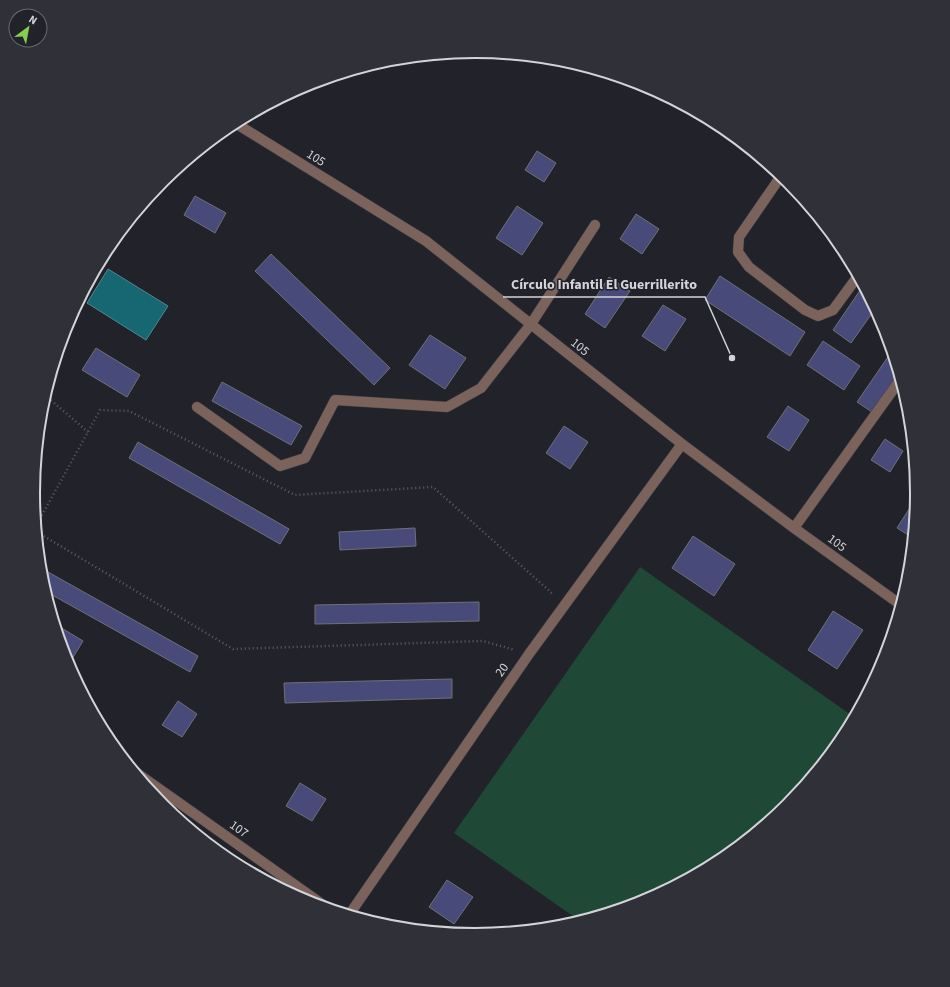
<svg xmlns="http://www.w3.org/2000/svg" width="950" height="987" viewBox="0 0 950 987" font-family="'Source Sans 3',sans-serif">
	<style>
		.green { fill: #1f4836 }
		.water { fill: #166771; stroke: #4f8890 }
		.building { fill: #484b79; stroke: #6e6f78 }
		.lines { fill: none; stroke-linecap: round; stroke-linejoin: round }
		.minor-casing { stroke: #3e3f46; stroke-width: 11 }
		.path { stroke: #5e5f65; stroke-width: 2.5; stroke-dasharray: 1 3; stroke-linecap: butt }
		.minor { stroke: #7b635b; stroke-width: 10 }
		.labels { text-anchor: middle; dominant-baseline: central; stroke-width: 3; stroke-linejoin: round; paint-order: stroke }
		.street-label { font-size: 13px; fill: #d3d4d9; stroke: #22232a }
		.rim { fill: none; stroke: #d3d4d9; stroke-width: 2 }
		.leader { fill: none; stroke: #d3d4d9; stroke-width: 1.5 }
		.callout-dot { fill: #d3d4d9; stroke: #22232a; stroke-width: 1.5 }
		.callout-label { font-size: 14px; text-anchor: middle; font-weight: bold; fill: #d3d4d9; stroke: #22232a; stroke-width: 3; stroke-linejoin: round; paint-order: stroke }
	</style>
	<rect width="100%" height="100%" fill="#22232a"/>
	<!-- green -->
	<path class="green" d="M640 567 854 717 842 739 787 806 720 861 644 902 580 921 454 833Z"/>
	<!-- water -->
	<path class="water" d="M108 269 168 306 146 340 87 303Z"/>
	<!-- building -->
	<path class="building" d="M537 151 556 163 544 182 525 170Z
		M195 196 226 213 215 233 184 215Z
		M517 206 543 223 522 255 496 238Z
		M636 214 659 229 642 254 620 239Z
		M271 254 390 368 374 385 255 271Z
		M720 276 805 332 790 356 705 300Z
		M609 277 630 291 605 328 585 314Z
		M863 286 875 309 851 343 833 330Z
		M663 305 686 319 665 351 642 336Z
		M430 335 466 358 445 389 409 365Z
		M823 341 860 366 844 390 807 365Z
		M96 348 140 375 127 397 82 370Z
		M892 351 898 374 872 412 857 402Z
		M222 382 302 426 291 445 212 401Z
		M788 406 809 420 789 451 767 437Z
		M564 426 588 442 570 469 546 453Z
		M885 439 903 451 890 472 871 460Z
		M138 442 289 529 280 544 129 458Z
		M913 503 916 505 913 538 897 528Z
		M415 528 416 546 340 550 339 532Z
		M693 536 735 564 714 596 672 568Z
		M48 572 198 656 190 672 45 591 42 582Z
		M479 602V621L315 624V605Z
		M833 611 863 630 837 669 808 650Z
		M55 624 83 641 72 659 64 655Z
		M452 679V698L285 703 284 683Z
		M178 701 197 714 182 737 162 725Z
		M300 783 326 799 312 821 286 806Z
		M447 880 473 897 454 924 429 907Z"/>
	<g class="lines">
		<defs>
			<path id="minor" d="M235 123 426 241 682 444 794 528 901 605
				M781 176 739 237 738 252 749 267 805 310 818 316 833 310 858 276
				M197 407 280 466 305 458 335 400 447 407 481 388 531 324 595 225
				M794 528 900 380
				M134 771 329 909
				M349 915 529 654 682 444"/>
		</defs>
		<!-- minor casing -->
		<use href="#minor" class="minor-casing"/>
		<!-- path -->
		<path class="path" d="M45 395 88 432
			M36 526 100 410 129 411 295 495 433 487 554 595
			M37 532 233 649 483 641 515 650"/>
		<!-- minor -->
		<use href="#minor" class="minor"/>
	</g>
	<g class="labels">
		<!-- street labels -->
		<g class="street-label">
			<text transform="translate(316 158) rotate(32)">105</text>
			<text transform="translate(580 347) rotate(39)">105</text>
			<text transform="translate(837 543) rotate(36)">105</text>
			<text transform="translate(502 670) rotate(-55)">20</text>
			<text transform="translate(239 829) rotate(35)">107</text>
		</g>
	</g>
	<!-- crop -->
	<path d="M0 0H950V987H0ZM40 493a435 435 0 1 1 870 0a435 435 0 1 1-870 0Z" fill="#303138" fill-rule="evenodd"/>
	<path class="rim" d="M40 493a435 435 0 1 1 870 0a435 435 0 1 1-870 0Z"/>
	<!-- callouts -->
	<path class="leader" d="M732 358L705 297H503"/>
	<circle class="callout-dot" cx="732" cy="358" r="4"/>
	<g class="callout-label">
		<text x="604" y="289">Círculo Infantil El Guerrillerito</text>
	</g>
	<!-- north arrow -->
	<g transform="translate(28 28) rotate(32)"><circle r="19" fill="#22232a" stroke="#696a70"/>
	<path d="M0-3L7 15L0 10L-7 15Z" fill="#84cf4d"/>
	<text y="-6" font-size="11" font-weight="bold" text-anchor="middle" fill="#d3d4d9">N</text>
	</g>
</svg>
